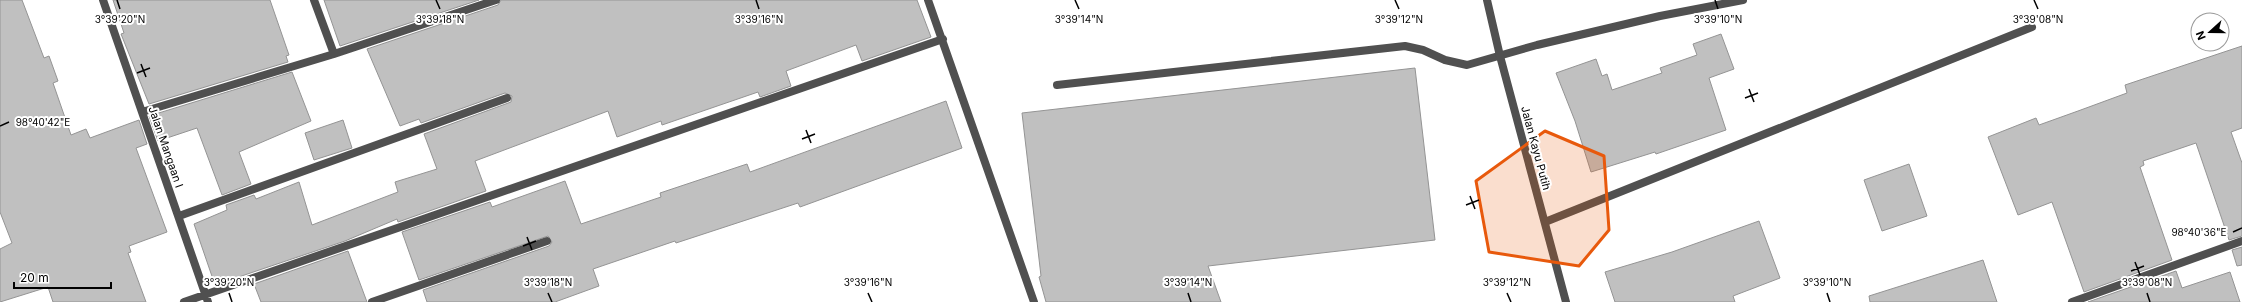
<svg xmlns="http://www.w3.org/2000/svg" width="2242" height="302" viewBox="0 0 2242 302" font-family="Inter,sans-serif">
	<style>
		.building { fill: #c0c0c0; stroke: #949494 }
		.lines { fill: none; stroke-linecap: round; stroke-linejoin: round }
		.lane { stroke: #505050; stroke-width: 8 }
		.street { stroke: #505050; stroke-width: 8 }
		.marked { fill: #e8590c; fill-opacity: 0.2; stroke: #e8590c; stroke-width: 3; stroke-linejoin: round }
		.ticks { fill: none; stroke: #000; stroke-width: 1.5 }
		.labels { text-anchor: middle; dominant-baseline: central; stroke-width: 4; stroke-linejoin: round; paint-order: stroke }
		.street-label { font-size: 11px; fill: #000; stroke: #fff }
		.ticks-label { font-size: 10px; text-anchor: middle; fill: #000; stroke: #fff; stroke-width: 4; stroke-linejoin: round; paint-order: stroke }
	</style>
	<rect width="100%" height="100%" fill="#fff"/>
	<!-- building -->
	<path class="building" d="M0 0H22L44 58 49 56 58 81 53 83 71 135 86 129 90 138 139 120 147 144 136 148 167 232 129 246 131 252 128 253 146 302H53L48 287 0 302V249L12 243 0 212Z
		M113 0H270L289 55 286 56 288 62 149 104 121 34 124 33Z
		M324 0H479L340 46Z
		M501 0H917L931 37 862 61 856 45 786 71 791 86 760 97 758 92 662 125 661 121 617 137 608 111 475 161 486 191 398 222 397 219 345 241 215 285 194 224 227 210 226 205 254 195 256 199 299 182 312 225 398 192 395 182 437 169 424 134 511 102 512 96 505 93 421 123 419 119 400 126 367 49 498 5Z
		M1721 34 1734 69 1709 78 1726 130 1656 154 1655 152 1591 172 1575 121 1556 73 1596 59 1602 76 1607 74 1612 90 1662 73 1660 68 1697 55 1693 44Z
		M2242 46V128L2231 132 2242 163V236L2229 240 2196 143 2143 161 2144 165 2140 167 2172 260 2084 292 2052 202 2018 215 1988 137 2036 118 2039 125 2078 111 2127 93 2125 85Z
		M1415 68 1435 240 1208 266 1221 302H1046L1039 277 1041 276 1022 113Z
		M292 72 311 121 239 152 251 184 222 195 197 128 158 141 149 116Z
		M946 101 962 148 800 207 798 203 676 243 675 241 593 269 599 286 555 302H427L423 290 549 246 552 242 548 236 419 280 402 232 490 202 492 207 565 181 581 224 661 197 660 193 747 164 750 172Z
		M343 120 352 148 314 160 305 133Z
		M1909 164 1927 216 1882 231 1864 180Z
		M1759 221 1780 278 1733 296 1735 302H1615L1605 272 1672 252Z
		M2242 247V265L2237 266 2232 250Z
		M348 251 367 302H261L254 284Z
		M1983 260 1997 302H1870L1869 296Z
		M2176 271 2182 288 2230 272 2240 302H2088Z"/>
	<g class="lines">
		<!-- lane -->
		<path class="lane" d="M1057 85 1405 46 1423 50 1445 60 1467 65 1537 45 1660 16 1743 0
			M1545 222 2032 27"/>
		<!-- street -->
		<path class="street" d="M103 0 208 302
			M314 0 334 54
			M928 0 1034 302
			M1487 0 1500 56 1566 302
			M142 112 334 54 496 0
			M179 216 507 98
			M184 302 943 39
			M372 302 547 241
			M2072 302 2242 241"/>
	</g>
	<!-- marked area -->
	<path class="marked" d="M1545 131 1604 156 1609 230 1579 266 1489 252 1476 181Z"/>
	<!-- ticks -->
	<path class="ticks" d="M117 0 120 9M436 0 440 9M756 0 759 9M1075 0 1079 9M1395 0 1399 9M1715 0 1718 9M2034 0 2038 9M141 64 146 77M137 73 150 68M1749 89 1754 102M1745 98 1758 93M0 126 9 122M806 130 811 143M802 139 815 134M1470 196 1475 209M1466 205 1479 200M2233 232 2242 228M527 237 532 250M523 246 536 241M2135 262 2140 275M2131 271 2144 266M229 293 232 302M548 293 552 302M868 293 872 302M1188 293 1191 302M1507 293 1511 302M1827 293 1830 302M2147 293 2150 302"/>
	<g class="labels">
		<!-- street labels -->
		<g class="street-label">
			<text transform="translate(166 147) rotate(71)">Jalan Mangaan I</text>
			<text transform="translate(1536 148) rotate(75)">Jalan Kayu Putih</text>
		</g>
	</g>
	<g class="ticks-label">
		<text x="759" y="23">3°39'16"N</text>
		<text x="1399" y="23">3°39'12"N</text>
		<text x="120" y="23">3°39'20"N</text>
		<text x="440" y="23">3°39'18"N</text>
		<text x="1079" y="23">3°39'14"N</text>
		<text x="1718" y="23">3°39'10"N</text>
		<text x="2038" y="23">3°39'08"N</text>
		<text x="43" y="126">98°40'42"E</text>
		<text x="2199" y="236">98°40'36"E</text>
		<text x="229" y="286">3°39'20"N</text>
		<text x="548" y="286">3°39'18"N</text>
		<text x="868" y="286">3°39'16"N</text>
		<text x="1188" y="286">3°39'14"N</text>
		<text x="1507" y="286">3°39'12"N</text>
		<text x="1827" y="286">3°39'10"N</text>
		<text x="2147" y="286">3°39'08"N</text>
	</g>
	<!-- north arrow -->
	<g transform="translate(2210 32) rotate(249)"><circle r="19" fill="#ffffff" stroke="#999999"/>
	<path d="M0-3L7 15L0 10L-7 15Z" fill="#000000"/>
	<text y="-6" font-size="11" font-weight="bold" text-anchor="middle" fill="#000000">N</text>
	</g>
	<!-- scale -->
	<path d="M14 282v6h97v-6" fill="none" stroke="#000000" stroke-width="2"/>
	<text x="20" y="282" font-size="12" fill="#000000" stroke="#ffffff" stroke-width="3" paint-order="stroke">20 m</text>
</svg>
